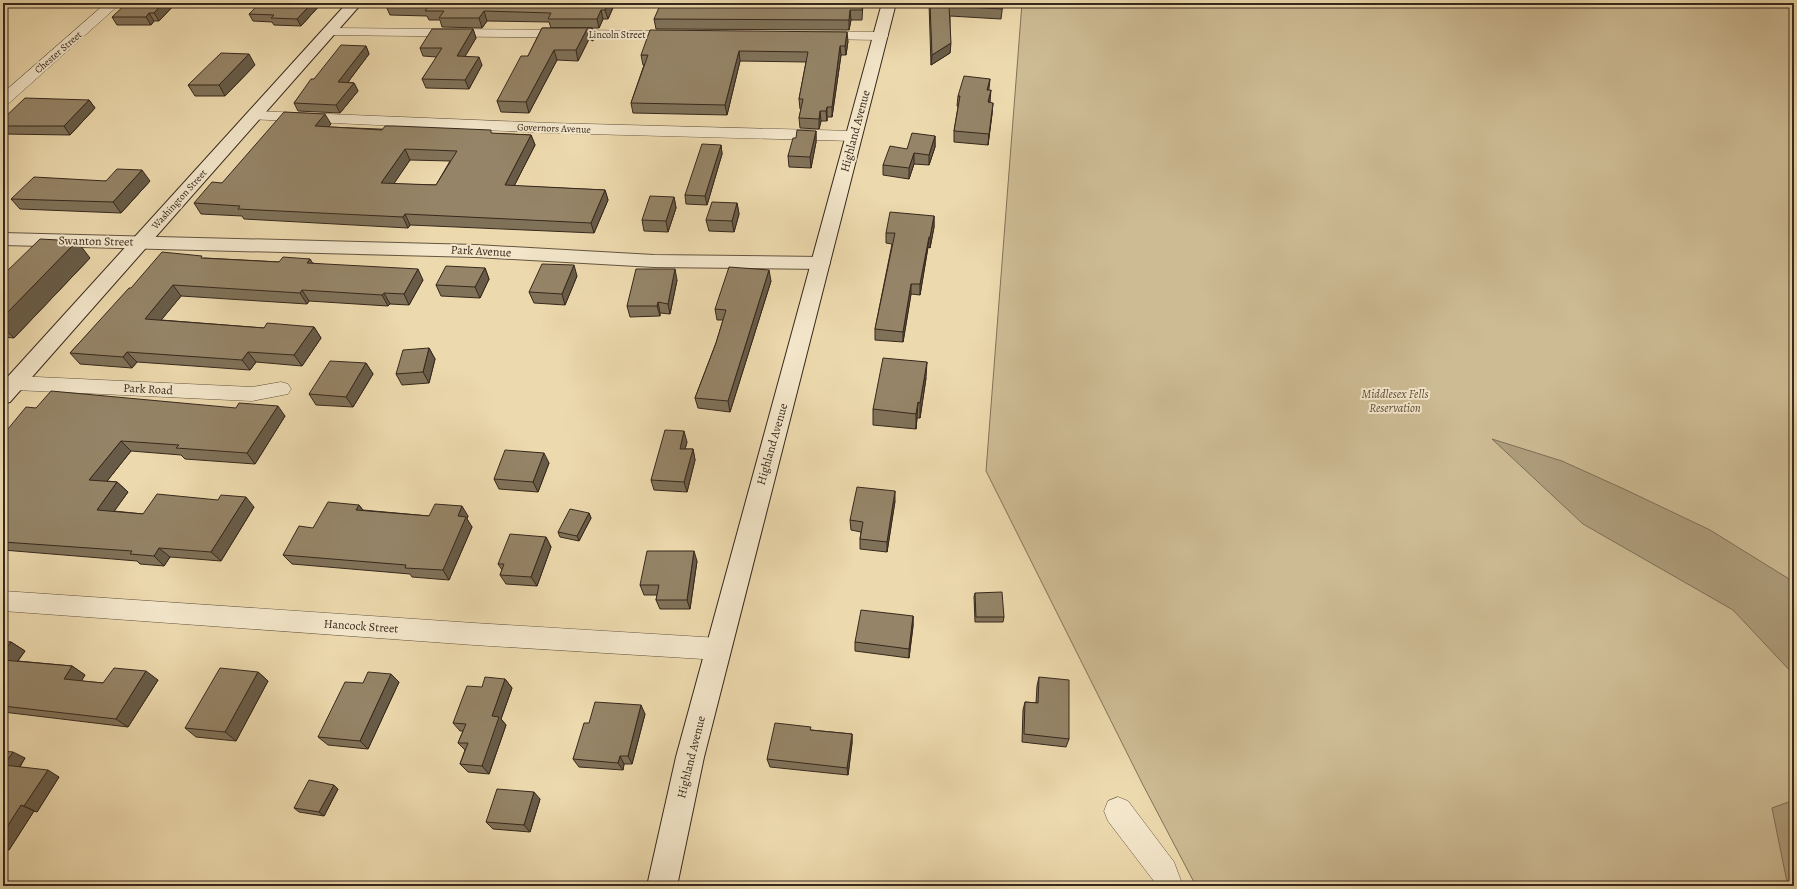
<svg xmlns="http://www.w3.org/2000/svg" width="1797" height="889" viewBox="0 0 1797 889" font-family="Alegreya,serif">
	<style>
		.green { fill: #cdbb94; stroke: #827258 }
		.water { fill: #ae9d7c; stroke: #7e6e56 }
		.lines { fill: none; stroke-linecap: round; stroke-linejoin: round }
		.minor-casing { stroke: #645440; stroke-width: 1 }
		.tertiary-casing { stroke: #645440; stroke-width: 2 }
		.secondary-casing { stroke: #37281c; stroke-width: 2 }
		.minor { fill: #f3e6ca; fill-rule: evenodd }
		.tertiary { fill: #f3e6ca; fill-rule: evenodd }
		.secondary { fill: #f3e6ca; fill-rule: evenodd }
		.wall { fill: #807259; stroke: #37281c; fill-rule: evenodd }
		.shaded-wall { fill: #685c48; stroke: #37281c }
		.building { fill: #958467; stroke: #37281c; fill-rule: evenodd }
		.labels { text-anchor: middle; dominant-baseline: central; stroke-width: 4; stroke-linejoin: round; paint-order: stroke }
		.far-street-label { font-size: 10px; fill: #37281c; stroke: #f3e6ca }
		.street-label { font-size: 12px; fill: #37281c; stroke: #f3e6ca }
		.park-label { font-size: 12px; font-style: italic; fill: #5c4d3a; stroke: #f3e6ca }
	</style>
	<rect width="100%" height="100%" fill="#ecd9ad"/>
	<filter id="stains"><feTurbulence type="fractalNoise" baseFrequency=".005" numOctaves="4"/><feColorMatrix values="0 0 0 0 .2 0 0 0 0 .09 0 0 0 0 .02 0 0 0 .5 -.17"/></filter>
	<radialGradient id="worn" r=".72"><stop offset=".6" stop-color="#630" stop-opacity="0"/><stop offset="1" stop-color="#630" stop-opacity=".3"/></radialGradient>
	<!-- green -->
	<path class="green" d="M1022 3H1794V886H1196L1143 785 986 471Z"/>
	<!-- water -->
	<path class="water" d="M1492 439 1562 461 1624 489 1710 530 1794 582V675L1733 610 1583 524Z
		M1794 800V886L1787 882 1772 808Z"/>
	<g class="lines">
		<defs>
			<path id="minor" d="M106 3H121L8 104 3 106V93Z
				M329 28 676 31 681 32 683 35 681 38 676 39 324 35 322 32 324 29Z
				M820 32H881L886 33 888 36 886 39 881 40 815 39 813 36 815 33Z
				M253 111 550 123 854 131 860 133 862 136 860 139 854 141 550 133 248 119 245 116 248 113Z
				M15 376 252 387 281 382 288 384 291 389 288 394 252 401 15 390 8 388 5 383 8 378Z
				M3 591 474 623 719 638 728 641 731 649 728 657 719 660 474 645 3 611Z
				M1118 797 1128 801 1174 862 1183 886H1155L1153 880 1108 821 1104 811 1108 801Z"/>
			<path id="tertiary" d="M3 233 476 245 654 255 821 257 828 259 830 263 828 267 821 269 654 267 476 257 3 245Z"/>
			<path id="secondary" d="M347 3H362L10 402 3 404V382Z
				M882 3H896L704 757 677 886H647L676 757Z"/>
		</defs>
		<!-- minor casing -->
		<use href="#minor" class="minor-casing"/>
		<!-- tertiary casing -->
		<use href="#tertiary" class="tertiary-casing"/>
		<!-- secondary casing -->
		<use href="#secondary" class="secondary-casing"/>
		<!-- minor -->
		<use href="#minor" class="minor"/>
		<!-- tertiary -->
		<use href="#tertiary" class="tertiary"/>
		<!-- secondary -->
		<use href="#secondary" class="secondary"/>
	</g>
	<!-- wall -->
	<path class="wall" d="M176 3 159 21H154L151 25H117L112 17Z
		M260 3H320V5L301 26 274 25 272 22 253 21 249 14Z
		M389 3H615L608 19H603L599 28H551L549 22 487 21 482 28 442 27 440 20H429L427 16 390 15 386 6Z
		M863 3 862 20H851L849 30 656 29 654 19Z
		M929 3H1003L1001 19 950 16V53L931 65Z
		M542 28H592L594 39 593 41 589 39 578 61 557 60 529 113 501 112 497 101 528 56Z
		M473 29 476 38 465 56 482 65 469 89 426 88 422 79 437 57 423 56 420 48Z
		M848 41 846 55H841L832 117H827V121H821L819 129 800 128 799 118 801 109H800L799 99 806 62 740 61 727 115 633 113 631 103 644 65H643L641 55Z
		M366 46 369 54 348 82 354 83 358 91 340 113 298 111 294 103 314 79Z
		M255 65 225 96H195L188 85Z
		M989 90 990 101V103L992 114 988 145 954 142V131L958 107 957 106 958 96Z
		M89 100 95 108 70 135 3 134V119Z
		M331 124 328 127 531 135 535 145 514 186 605 190 608 200 594 233 410 225 408 228 244 219 242 216 201 214 194 203 222 183ZM410 160 450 161 436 185 393 184Z
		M816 131V142L811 168 789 167 788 156 796 138Z
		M935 136V147L929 165 914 164 909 179 883 175V165L907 149Z
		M721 145 722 154 707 205 686 204 685 195Z
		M106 181H150L121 213 20 209 11 199Z
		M674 197 676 208 668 232 644 231 642 220Z
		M737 203 739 214 734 232 709 231 706 220Z
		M934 216V227L930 248 928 247 920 295 911 294 903 342 875 340V329L892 244 886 243V233Z
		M90 258 14 338 3 337V275Z
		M204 258 279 262 310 259 312 263 423 280 409 305 390 304 388 306 309 301 307 304 181 296 161 320 264 328 314 327 321 338 302 366 256 362 250 370 137 362 132 368 80 364 70 353 131 288Z
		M485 268 489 279 480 298 441 296 436 285Z
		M577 276 565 305 534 303 529 292Z
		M677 280 670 314 660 313V316L630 317 627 306Z
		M771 281 730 412 698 408 695 398 716 343 723 320H717L715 309Z
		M429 348 435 359 429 383 402 385 396 374Z
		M366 363 373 374 353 407 316 405 309 394Z
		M926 378 920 418H917L916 429 873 425V409Z
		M36 408 285 416 255 464 185 459 181 455 131 451 107 481 117 482 128 492 114 511 143 514 254 507 221 561 170 557 164 566 140 564 137 561 3 550V435Z
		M687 442 685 449H693L695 460 687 492 654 490 651 480Z
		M549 463 538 492 499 489 494 479Z
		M895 501 887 552 860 549V539L861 532 851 530 850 520Z
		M359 505 363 510 429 516H468L467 519 472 527 449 580 412 577 410 574 292 564 283 555 313 528Z
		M589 513 591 518 579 541 560 537 558 532Z
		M546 537 551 547 537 586 506 584 500 575 502 570 498 564Z
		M697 561 690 609H660L656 600 657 595H644L640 585Z
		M975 593 1004 617 1003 622H975L974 597Z
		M913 616V626L909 658 855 651V642Z
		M3 642H11L25 651 18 661 72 666 85 675 81 681 103 683 158 680 128 727 3 712Z
		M258 672 268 681 236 741 196 737 185 728Z
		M1039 677 1069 739 1066 747 1022 742 1023 710 1025 702 1036 703 1037 686Z
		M505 679 512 688 501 719 506 725 489 774 468 772 460 764 465 750 458 743 463 731H460L453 723 482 687Z
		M399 682 368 749 328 745 318 737 363 683Z
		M645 714 632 764H624L623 770 579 767 573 759 589 723Z
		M811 730 852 734V743L848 775 770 767 767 759Z
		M3 751 25 758 20 767 59 777 37 812 34 811 9 850 3 849Z
		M338 789 324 816 299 812 294 808Z
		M540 799 530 832 493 829 486 822Z"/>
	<!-- shaded-wall -->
	<path class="shaded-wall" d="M163 3H176L159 21 154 13Z
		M312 3H320V5L301 26 297 19Z
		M609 3H615L608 19 605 10Z
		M601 10 603 19 599 28 597 19Z
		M850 10 851 20 849 30V20Z
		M484 11 487 21 482 28 479 18Z
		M149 13 154 21 151 25 146 17Z
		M592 28 594 39 593 41 591 31Z
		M473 29 476 38 460 65 457 56Z
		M587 29 589 39 578 61 576 50Z
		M847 32 848 41 846 55 845 46Z
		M951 43 950 53 931 65 932 55Z
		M366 46 369 54 342 90 338 82Z
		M840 46 841 55 832 117V107Z
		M554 50 557 60 529 113 526 102Z
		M739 51 740 61 727 115 725 105Z
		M249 54 255 65 225 96 219 85Z
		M479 57 482 65 469 89 465 80Z
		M990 79 989 89 986 100 987 90Z
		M354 83 358 91 340 113 336 105Z
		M991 90 990 101 987 113 988 102Z
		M89 100 95 108 70 135 64 126Z
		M993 103 992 114 988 145 989 134Z
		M827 107V121L826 111Z
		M820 111 821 121 819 129V119Z
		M325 114 331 124 321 137 315 126Z
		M816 131V142L811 168 810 157Z
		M531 135 535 145 509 196 505 185Z
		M935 136V147L929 165V155Z
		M721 145 722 154 707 205 705 196Z
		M405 149 410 160 387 194 381 183Z
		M914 153V164L909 179V168Z
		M142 170 150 181 121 213 113 202Z
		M605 190 608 200 594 233 591 223Z
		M674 197 676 208 668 232 666 221Z
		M737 203 739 214 734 232 732 221Z
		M405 214 410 225 408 228 403 217Z
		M934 216V227L930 248V237Z
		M929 237 928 247 920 295V284Z
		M77 241 90 258 14 338 3 327V317Z
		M310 259 317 270 307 263Z
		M574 265 577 276 565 305 562 294Z
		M485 268 489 279 480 298 475 287Z
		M418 269 423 280 409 305 404 294Z
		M675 269 677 280 670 314 668 304Z
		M769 270 771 281 730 412 728 401Z
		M911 284V294L903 342V332Z
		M173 285 181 296 153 330 145 319Z
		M302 290 309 301 307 304 300 293Z
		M384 293 390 304 388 306 382 295Z
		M658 302 660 313V316L657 306Z
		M314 327 321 338 302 366 294 355Z
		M429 348 435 359 429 383 423 372Z
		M127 352 137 362 132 368 123 357Z
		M248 352 256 362 250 370 242 360Z
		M927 362 926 378 920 418V403Z
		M366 363 373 374 353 407 346 397Z
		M918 402 917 418 916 429V414Z
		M278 406 285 416 255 464 247 453Z
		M684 431 687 442 682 459 680 449Z
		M121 441 131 451 100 490 89 480Z
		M693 449 695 460 687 492 684 482Z
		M544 453 549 463 538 492 533 482Z
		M117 482 128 492 108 520 97 510Z
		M895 491V501L887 552V542Z
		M246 497 254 507 221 561 211 552Z
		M359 505 366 515 356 510Z
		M462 506 468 516 467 519 472 527 449 580 443 570 458 516Z
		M589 513 591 518 579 541 577 536Z
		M546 537 551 547 537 586 531 577Z
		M159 548 170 557 164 566 154 556Z
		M694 551 697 561 690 609 687 600Z
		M913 616V626L909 658V649Z
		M11 642 25 651 12 668 3 662V653Z
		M72 666 85 675 77 688 64 679Z
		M146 671 158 680 128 727 116 719Z
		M258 672 268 681 236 741 225 732Z
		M391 674 399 682 368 749 360 741Z
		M505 679 512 688 501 719 506 725 489 774 482 766 492 716Z
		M641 705 645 714 632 764 628 756Z
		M852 734V743L848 775 847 768Z
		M13 752 25 758 16 772 4 765Z
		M620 756 624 764 623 770 618 763Z
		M48 770 59 777 37 812 24 806Z
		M334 785 338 789 324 816 319 812Z
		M534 792 540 799 530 832 524 825Z
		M21 805 34 811 9 850 3 847V833Z
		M8 881 22 886H5Z"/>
	<!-- building -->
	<path class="building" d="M127 3H163L154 13H149L146 17H112Z
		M260 3H312L297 19 271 18 274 15 249 14Z
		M389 3H609L605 10H601L597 19H548L551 13 484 11 479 18H439L444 11H425L428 7 386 6Z
		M661 3H862V10H850L849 20 654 19Z
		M930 3H1003L1002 9 949 6 951 43 932 55Z
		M542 28H592L591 31 587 29 576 50H554L526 102 497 101 521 56H528Z
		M432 29H473L457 56 479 57 465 80 422 79 442 48H420Z
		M650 30 847 32 845 46H840L832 107H827L826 111H820L819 119 799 118 803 99H799L808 52 739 51 725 105 631 103 648 55H641Z
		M341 45 366 46 338 82 354 83 336 105 294 103 311 79H314Z
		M221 53 249 54 219 85H188Z
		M964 76 990 79 987 90H991L988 102 993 103 989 134 954 131 960 96H958Z
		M25 98 89 100 64 126H3V119Z
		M284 112 325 114 315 126 382 130 385 126H395L491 130V133L531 135 505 185 605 190 591 223 405 214 403 217 238 209 240 206 194 203 212 182 222 183ZM405 149 457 151 436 185 381 183Z
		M797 130 816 131 810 157 788 156 793 138H796Z
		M912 133 935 136 929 155 914 153 909 168 883 165 890 146 907 149Z
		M702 144 721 145 705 196 685 195Z
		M117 169 142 170 113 202 11 199 34 177 106 181Z
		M650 196 674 197 666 221 642 220Z
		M712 202 737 203 732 221 706 220Z
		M890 212 934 216 930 237H929L920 284H911L903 332 875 329 895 233H886Z
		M40 239 77 241 3 317V275Z
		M162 252 202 256 201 258 279 262 283 257 310 259 307 263 418 269 404 294 384 293 382 295 302 290 300 293 173 285 145 319 264 328 267 323 314 327 294 355 248 352 242 360 127 352 123 357 70 353 129 288H131Z
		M542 264 574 265 562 294 529 292Z
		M446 266 485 268 475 287 436 285Z
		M729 267 769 270 728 401 695 398 716 343 726 310 715 309Z
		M636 269H675L668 304 658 302 657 306H627Z
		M429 348 423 372 396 374 403 350Z
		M883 358 927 362 920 403 918 402 916 414 873 409Z
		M330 361 366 363 346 397 309 394Z
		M51 391 236 408 239 403 278 406 247 453 176 448 179 445 121 441 89 480 117 482 97 510 143 514 157 494 218 500 221 495 246 497 211 552 159 548 154 556 130 554 132 551 3 542V435L26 407 36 408Z
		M665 430 684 431 680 449H693L684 482 651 480Z
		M505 450 544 453 533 482 494 479Z
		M857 487 895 491 887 542 860 539 863 522 850 520Z
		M328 502 359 505 356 510 429 516 435 504 462 506 458 516 466 517 443 570 405 568 406 565 283 555 299 526 313 528Z
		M570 509 589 513 577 536 558 532Z
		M510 534 546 537 531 577 500 575 504 564H498Z
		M647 551H694L687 600H656L659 585H640Z
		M1002 592 1004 617H976L975 593Z
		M861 610 913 616 909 649 855 642Z
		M3 642H11L3 653Z
		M3 660 72 666 64 679 103 683 114 668 146 671 116 719 3 706Z
		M220 668 258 672 225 732 185 728Z
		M368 672 391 674 360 741 318 737 345 682 363 683Z
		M485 677 505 679 492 716 499 717 482 766 460 764 468 743H458L466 724 453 723 467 686 482 687Z
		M1039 677 1069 680V739L1024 734 1025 702 1038 703Z
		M595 702 641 705 628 756H620L618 763 573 759 584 723H589Z
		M775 723 811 727 810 730 852 734 847 768 767 759Z
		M3 751 13 752 4 765 48 770 24 806 21 805 3 833Z
		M309 780 334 785 319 812 294 808Z
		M497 789 534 792 524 825 486 822Z
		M3 880 8 881 5 886H3Z
		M357 884 372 886H356Z"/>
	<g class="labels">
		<!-- far-street labels -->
		<g class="far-street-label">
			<text x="617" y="34">Lincoln Street</text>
			<text transform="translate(58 52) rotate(-41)">Chester Street</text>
			<text transform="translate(554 128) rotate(2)">Governors Avenue</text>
			<text transform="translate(179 199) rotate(-48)">Washington Street</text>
		</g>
		<!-- street labels -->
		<g class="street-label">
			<text transform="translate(855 131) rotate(-75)">Highland Avenue</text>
			<text transform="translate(96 241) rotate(1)">Swanton Street</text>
			<text transform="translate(481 251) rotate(3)">Park Avenue</text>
			<text transform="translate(148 389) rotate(3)">Park Road</text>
			<text transform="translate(772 444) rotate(-74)">Highland Avenue</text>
			<text transform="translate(361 626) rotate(4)">Hancock Street</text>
			<text transform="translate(691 757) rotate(-76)">Highland Avenue</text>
		</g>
		<!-- park labels -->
		<g class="park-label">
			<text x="1395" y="394">Middlesex Fells<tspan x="1395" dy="14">Reservation</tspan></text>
		</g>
	</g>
	<!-- margin -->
	<rect width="1797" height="889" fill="none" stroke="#ecd9ad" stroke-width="16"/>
	<rect x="4" y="4" width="1789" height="881" fill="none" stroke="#37281c" stroke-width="2"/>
	<rect x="8" y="8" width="1781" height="873" fill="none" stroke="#37281c"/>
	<rect width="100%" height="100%" filter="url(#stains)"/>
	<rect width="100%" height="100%" fill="url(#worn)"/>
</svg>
